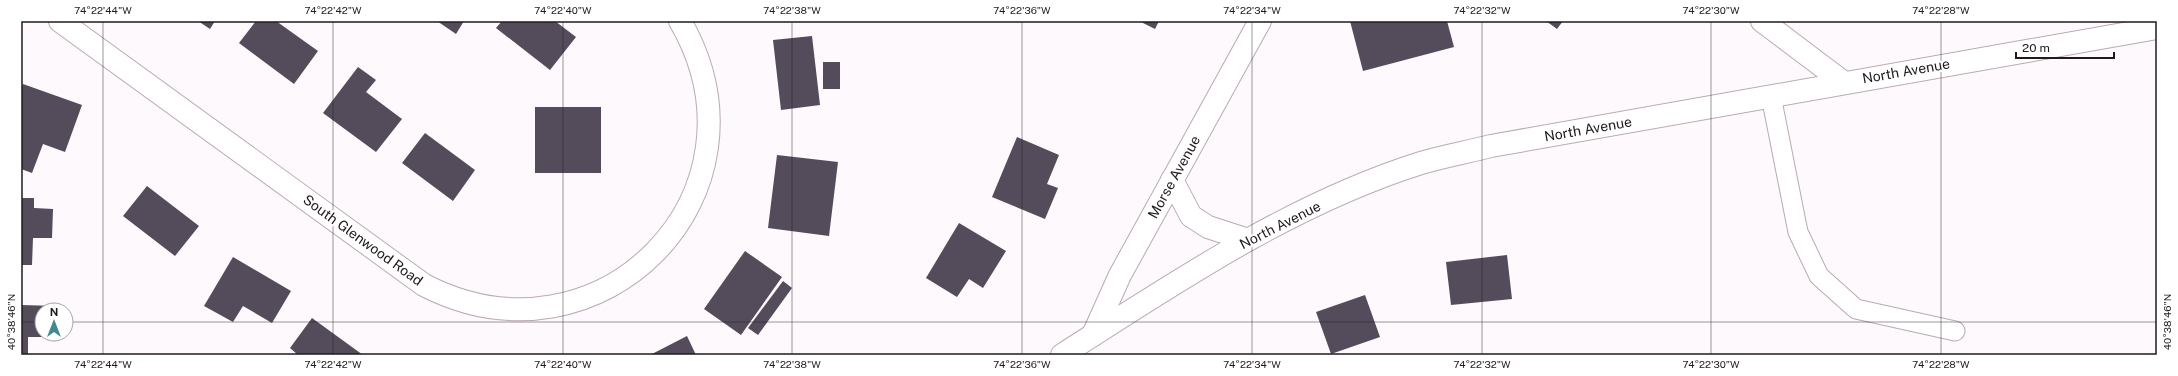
<svg xmlns="http://www.w3.org/2000/svg" width="2178" height="376" viewBox="0 0 2178 376" font-family="'Public Sans',sans-serif">
	<style>
		.building { fill: #544b5b }
		.lines { fill: none; stroke-linecap: round; stroke-linejoin: round }
		.service-casing { stroke: #bba9b5; stroke-width: 21 }
		.minor-casing { stroke: #bba9b5; stroke-width: 24 }
		.tertiary-casing { stroke: #bba9b5; stroke-width: 24 }
		.secondary-casing { stroke: #bba9b5; stroke-width: 24 }
		.service { stroke: #fff; stroke-width: 19 }
		.minor { stroke: #fff; stroke-width: 22 }
		.tertiary { stroke: #fff; stroke-width: 22 }
		.secondary { stroke: #fff; stroke-width: 22 }
		.ticks { fill: none; stroke: #201a1e; stroke-width: 1; stroke-opacity: 0.45 }
		.labels { text-anchor: middle; dominant-baseline: central; stroke-width: 4; stroke-linejoin: round; paint-order: stroke }
		.street-label { font-size: 14px; fill: #201a1e; stroke: #fff }
		.neatline { fill: none; stroke: #201a1e; stroke-width: 1.5 }
		.ticks-label { font-size: 10px; text-anchor: middle; fill: #201a1e }
	</style>
	<rect width="100%" height="100%" fill="#fdf9fc"/>
	<!-- building -->
	<path class="building" d="M198 21H215L210 29Z
		M256 21H276L318 51 294 84 239 43Z
		M437 21H464L456 34Z
		M502 21H555L576 37 550 70 496 28Z
		M1139 21H1159L1155 29Z
		M1350 21H1447L1454 47 1363 71Z
		M1546 21H1563L1557 29Z
		M812 36 820 105 781 110 773 40Z
		M823 62H840V89H823Z
		M358 67 376 80 366 92 402 119 376 152 323 113Z
		M23 84 82 105 65 152 43 144 32 173 21 169V90Z
		M535 107H601V173H535Z
		M425 133 475 170 453 201 402 163Z
		M1017 137 1059 155 1047 184 1058 188 1045 219 992 197Z
		M777 155 838 162 829 236 768 228Z
		M147 186 199 226 175 256 123 216Z
		M21 198H34V216V208L53 209 52 238H33L32 265H21Z
		M959 223 1006 251 983 288 969 279 957 297 926 278Z
		M745 251 782 277 741 335 704 309Z
		M1507 255 1512 299 1451 305 1446 262Z
		M233 257 291 291 272 323 243 306 233 322 204 306Z
		M783 281 792 288 758 335 748 328Z
		M1365 295 1380 337 1331 354 1316 312Z
		M21 305 56 306 55 310H42V334H55V337H28V355H21Z
		M312 318 363 355H298L290 348Z
		M687 336 696 355H650Z"/>
	<g class="lines">
		<defs>
			<path id="service" d="M1771 96 1798 232 1819 276 1856 309 1955 331"/>
			<path id="minor" d="M60 21 424 285C600 376 780 193 680 21
				M1762 21 1843 82"/>
			<path id="tertiary" d="M1093 335 1120 275 1260 21"/>
			<path id="secondary" d="M1172 180 1191 216 1208 227 1248 240
				M1062 355C1176 282 1291 204 1421 163 1444 156 1468 152 1491 146L2157 28"/>
		</defs>
		<!-- service casing -->
		<use href="#service" class="service-casing"/>
		<!-- minor casing -->
		<use href="#minor" class="minor-casing"/>
		<!-- tertiary casing -->
		<use href="#tertiary" class="tertiary-casing"/>
		<!-- secondary casing -->
		<use href="#secondary" class="secondary-casing"/>
		<!-- service -->
		<use href="#service" class="service"/>
		<!-- minor -->
		<use href="#minor" class="minor"/>
		<!-- tertiary -->
		<use href="#tertiary" class="tertiary"/>
		<!-- secondary -->
		<use href="#secondary" class="secondary"/>
	</g>
	<!-- ticks -->
	<path class="ticks" d="M103 21V355M333 21V355M563 21V355M792 21V355M1022 21V355M1252 21V355M1482 21V355M1711 21V355M1941 21V355M21 322H42M66 322H2157"/>
	<g class="labels">
		<!-- street labels -->
		<g class="street-label">
			<text transform="translate(1906 71) rotate(-10)">North Avenue</text>
			<text transform="translate(1588 129) rotate(-10)">North Avenue</text>
			<text transform="translate(1174 177) rotate(-61)">Morse Avenue</text>
			<text transform="translate(1280 225) rotate(-27)">North Avenue</text>
			<text transform="translate(363 240) rotate(36)">South Glenwood Road</text>
		</g>
	</g>
	<!-- border -->
	<rect width="2178" height="376" fill="none" stroke="#ffffff" stroke-width="44"/>
	<!-- north arrow -->
	<g transform="translate(54 322)"><circle r="19" fill="#ffffff" stroke="#a6a3a5"/>
	<path d="M0-3L7 15L0 10L-7 15Z" fill="#428892"/>
	<text y="-6" font-size="11" font-weight="bold" text-anchor="middle" fill="#201a1e">N</text>
	</g>
	<!-- scale -->
	<path d="M2016 52v6h98v-6" fill="none" stroke="#201a1e" stroke-width="2"/>
	<text x="2022" y="52" font-size="12" fill="#201a1e" stroke="#ffffff" stroke-width="3" paint-order="stroke">20 m</text>
	<rect x="22" y="22" width="2134" height="332" class="neatline"/>
	<g class="ticks-label">
		<text x="103" y="14">74°22'44"W</text>
		<text x="333" y="14">74°22'42"W</text>
		<text x="563" y="14">74°22'40"W</text>
		<text x="792" y="14">74°22'38"W</text>
		<text x="1022" y="14">74°22'36"W</text>
		<text x="1252" y="14">74°22'34"W</text>
		<text x="1482" y="14">74°22'32"W</text>
		<text x="1711" y="14">74°22'30"W</text>
		<text x="1941" y="14">74°22'28"W</text>
		<text transform="translate(11 322) rotate(-90)" y="4">40°38'46"N</text>
		<text transform="translate(2167 322) rotate(-90)" y="4">40°38'46"N</text>
		<text x="103" y="368">74°22'44"W</text>
		<text x="333" y="368">74°22'42"W</text>
		<text x="563" y="368">74°22'40"W</text>
		<text x="792" y="368">74°22'38"W</text>
		<text x="1022" y="368">74°22'36"W</text>
		<text x="1252" y="368">74°22'34"W</text>
		<text x="1482" y="368">74°22'32"W</text>
		<text x="1711" y="368">74°22'30"W</text>
		<text x="1941" y="368">74°22'28"W</text>
	</g>
</svg>
